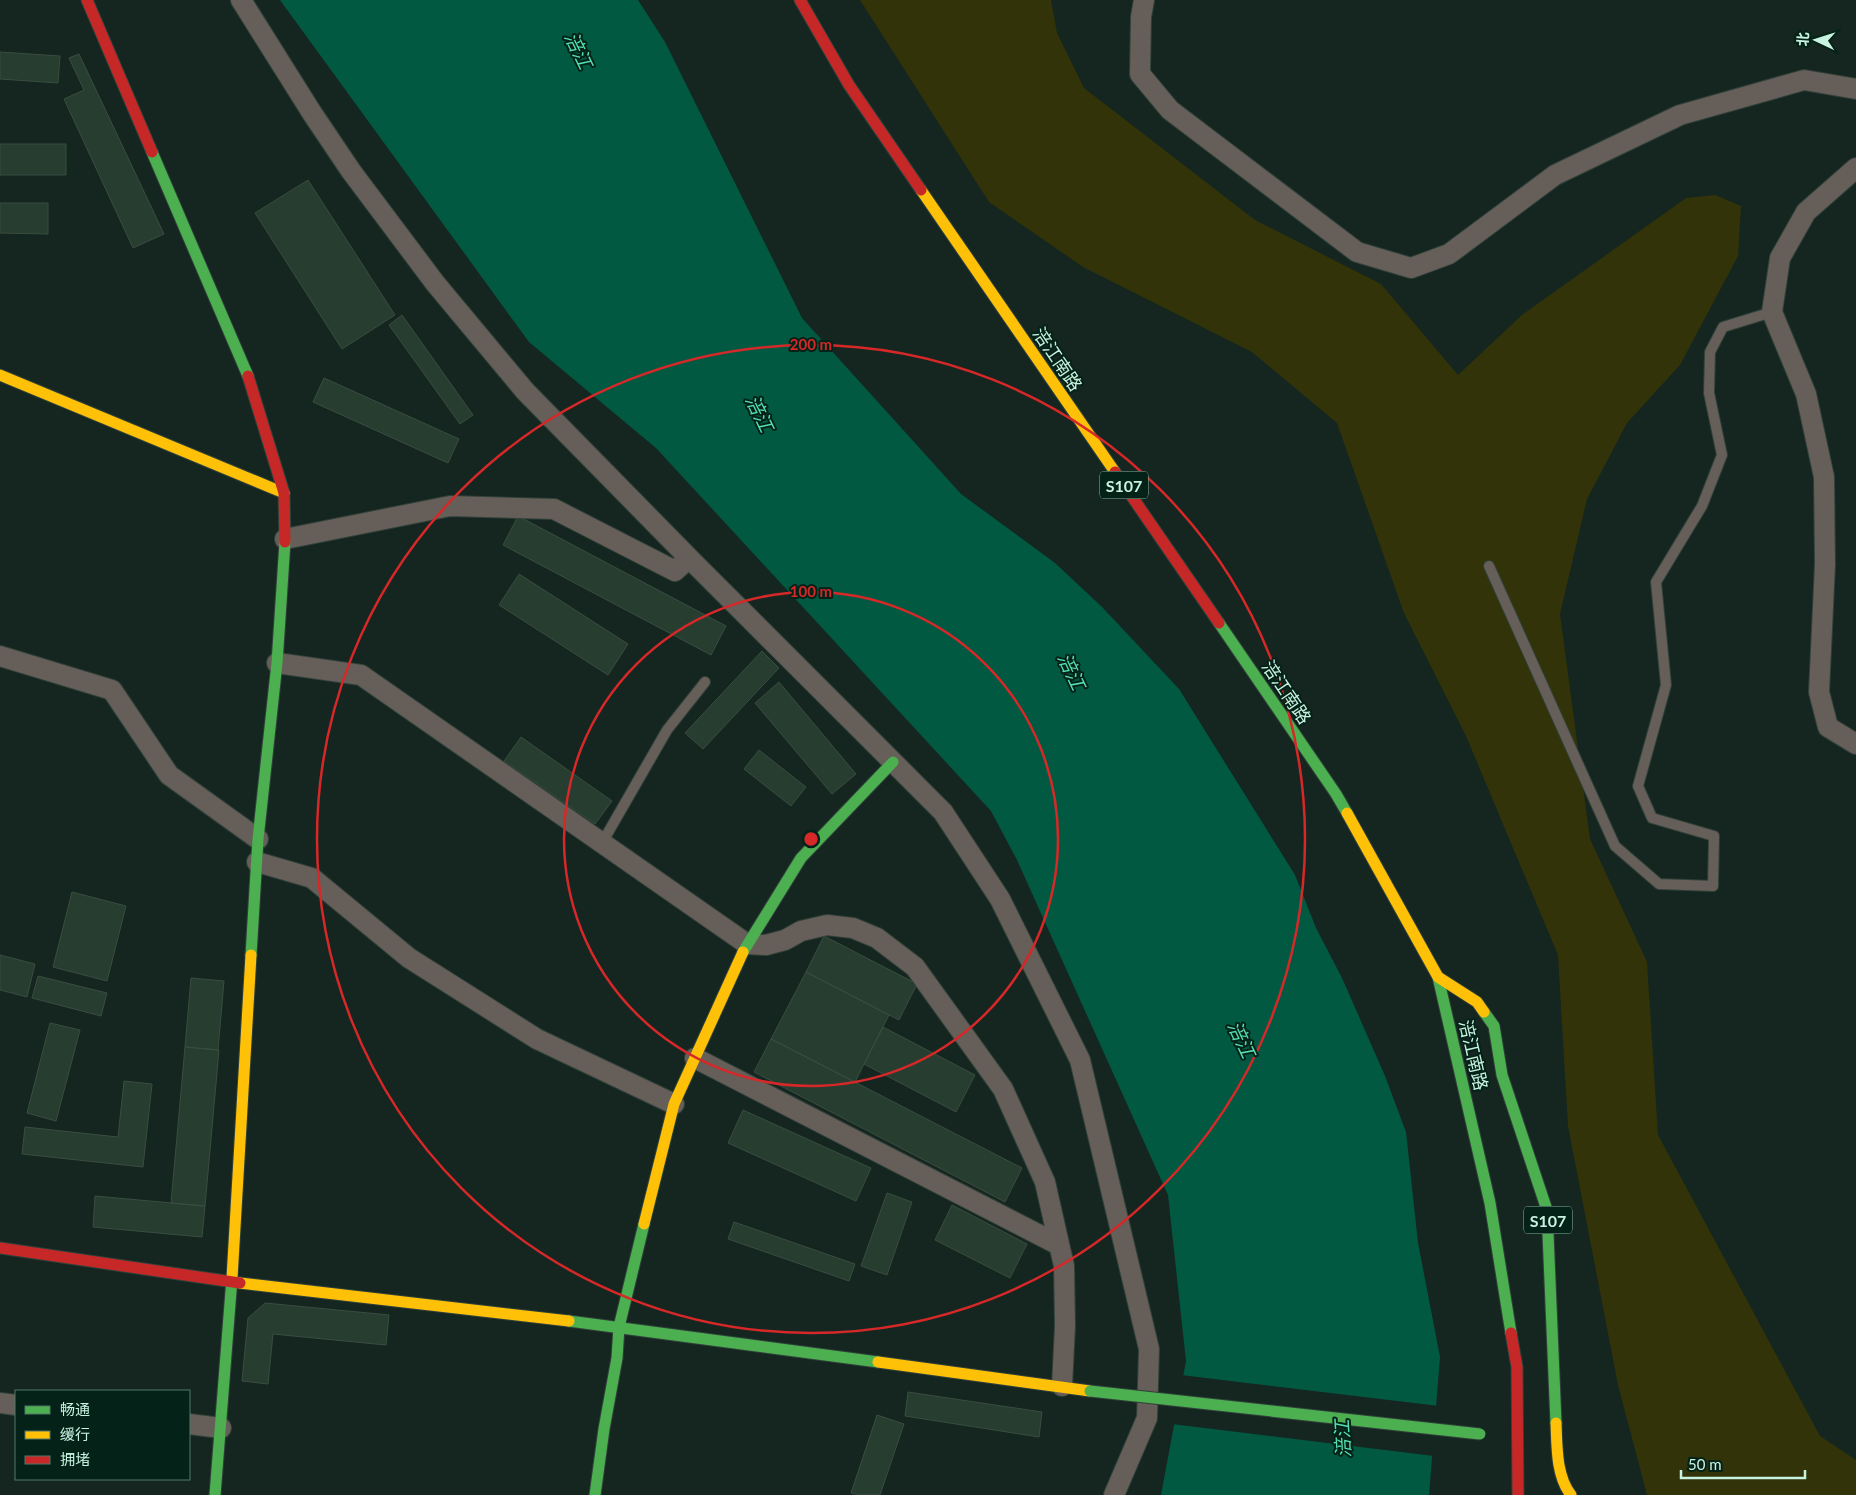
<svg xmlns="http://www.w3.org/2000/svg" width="1856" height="1495" viewBox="0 0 1856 1495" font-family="Lato,'Noto Sans SC',sans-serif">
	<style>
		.green { fill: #323308 }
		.water { fill: #025942 }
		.pier { fill: #152620 }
		.building { fill: #273d30; stroke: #394d40 }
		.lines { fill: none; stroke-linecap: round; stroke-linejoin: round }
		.lane-casing { stroke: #30413a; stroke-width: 12 }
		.street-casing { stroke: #30413a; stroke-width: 22 }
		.fast-casing { stroke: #30413a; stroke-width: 13 }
		.slow-casing { stroke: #30413a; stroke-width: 13 }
		.jam-casing { stroke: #30413a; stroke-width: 13 }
		.lane { stroke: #665e58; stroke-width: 10 }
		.street { stroke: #665e58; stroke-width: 20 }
		.fast { stroke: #4caf50; stroke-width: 11 }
		.slow { stroke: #ffc107; stroke-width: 11 }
		.jam { stroke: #c62828; stroke-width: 11 }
		.fast-bridge-casing { stroke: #30413a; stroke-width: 13; stroke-linecap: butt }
		.fast-bridge { stroke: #4caf50; stroke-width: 11 }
		.ring { fill: none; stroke: #d62828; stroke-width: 2.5 }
		.labels { text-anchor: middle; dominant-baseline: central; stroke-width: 4; stroke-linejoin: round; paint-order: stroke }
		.shield { fill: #042218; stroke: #8db4a4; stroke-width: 1 }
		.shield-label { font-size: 16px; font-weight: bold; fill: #c8f3e0 }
		.street-label { font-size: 18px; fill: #c8f3e0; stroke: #042218 }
		.water-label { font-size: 19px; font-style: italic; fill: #53e1b2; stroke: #042218 }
		.centre { fill: #d62828; stroke: #042218; stroke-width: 2.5 }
		.ring-label { font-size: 15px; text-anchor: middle; font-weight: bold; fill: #d62828; stroke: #042218; stroke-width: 4; stroke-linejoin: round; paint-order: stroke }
	</style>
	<rect width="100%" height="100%" fill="#152620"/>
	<!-- green -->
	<path class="green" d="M860 0H1051L1057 33 1084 88 1255 220 1381 284 1458 375 1522 315 1686 198 1715 195 1741 206 1738 256 1680 365 1627 423 1587 499 1560 614 1590 839 1647 962 1658 1135 1820 1436 1856 1460V1495H1647L1618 1385 1568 1126 1558 955 1466 736 1404 613 1337 423 1252 352 1083 267 989 202Z"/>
	<!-- water -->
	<path class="water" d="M280 0H638L665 42 802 318 961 494 1055 563 1102 607 1179 689 1295 875 1316 928 1342 978 1385 1076 1406 1132 1418 1243 1440 1357 1429 1495H1161L1186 1361 1168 1195 1017 860 991 811 656 448 529 342Z"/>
	<!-- pier -->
	<path class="pier" d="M1181 1375 1439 1406 1434 1456 1172 1424Z"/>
	<!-- building -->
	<path class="building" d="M0 52 60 56 58 83 0 79Z
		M79 54 164 234 133 248 64 99 84 90 69 58Z
		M0 144H66V175H0Z
		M308 180 395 315 342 349 255 213Z
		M0 203H48V234L0 233Z
		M402 315 473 415 460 424 389 325Z
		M324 378 459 439 448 463 313 402Z
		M518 516 726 626 711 655 503 545Z
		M519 574 628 644 608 675 499 605Z
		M762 651 779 668 703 749 685 733Z
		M779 682 856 774 832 794 755 703Z
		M521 737 612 801 595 824 504 761Z
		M759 750 806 787 791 806 744 769Z
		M72 892 126 906 107 981 53 967Z
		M824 936 917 984 899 1020 806 972Z
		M0 955 35 964 27 997 0 990Z
		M806 972 889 1015 855 1082 771 1039Z
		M38 976 107 993 101 1016 32 998Z
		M191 978 224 981 218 1050 185 1047Z
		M50 1023 80 1030 56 1121 27 1113Z
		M883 1027 975 1075 956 1112 864 1064Z
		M771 1039 1022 1168 1005 1202 754 1072Z
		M185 1047 219 1050 205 1206 171 1203Z
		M124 1081 152 1084 143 1167 22 1154 25 1127 118 1137Z
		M743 1110 871 1168 856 1201 728 1143Z
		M887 1193 912 1202 887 1275 861 1266Z
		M95 1196 205 1206 202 1237 93 1227Z
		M952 1205 1027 1244 1010 1278 935 1240Z
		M734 1222 855 1264 849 1281 728 1239Z
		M265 1303 389 1315 386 1345 273 1334 268 1384 242 1381 248 1318Z
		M908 1392 1042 1412 1039 1437 905 1416Z
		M877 1415 904 1424 880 1495H858L851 1493Z"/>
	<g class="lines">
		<defs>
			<path id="lane" d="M1489 566 1615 846 1659 884 1713 886 1714 836 1652 818 1638 786 1666 685 1656 582 1702 506 1722 455 1709 393 1710 352 1723 327 1772 312
				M602 843 667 730 705 682"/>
			<path id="street" d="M241 0 312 113 351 171 435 283 525 391 689 558
				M1144 0 1141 17 1140 74 1170 110 1357 252 1411 268 1449 254 1555 175 1680 115 1804 80 1856 89
				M1856 168 1806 212 1780 258 1772 312 1806 394 1824 477 1825 564 1819 692 1828 727 1856 744
				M285 539 450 506 554 509 675 571 689 558 943 812 1000 899 1080 1060 1149 1349 1147 1418 1114 1495
				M0 656 112 690 169 775 258 839
				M277 663 361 675 747 944 766 945 785 940 801 931 827 925 853 928 877 938 915 967 1003 1089 1045 1182 1064 1266 1065 1326 1062 1386
				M257 862 312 878 409 958 537 1039 674 1104
				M695 1058 1059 1245
				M0 1403 16 1405
				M189 1424 221 1428"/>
			<path id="fast" d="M152 152 248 376
				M1219 623 1336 794 1347 813
				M743 952 801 858 893 762
				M251 955 258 839 277 663 285 542
				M1438 977 1490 1203 1511 1333
				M1484 1012 1494 1026 1502 1075 1547 1210 1556 1423
				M569 1321 878 1362
				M215 1495 232 1278
				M595 1495 604 1429 617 1358 619 1327 644 1224"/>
			<path id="slow" d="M921 190 1115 472
				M0 375 284 493
				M1347 813 1438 977 1477 1002 1484 1012
				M644 1224 674 1104 743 952
				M232 1278 251 955
				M240 1283 569 1321
				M878 1362 1090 1391
				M1556 1423C1557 1446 1556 1476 1571 1495"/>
			<path id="jam" d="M87 0 152 152
				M800 0 849 85 921 190
				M248 376 284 493 285 542
				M1115 472 1219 623
				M0 1248 240 1283
				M1511 1333 1517 1367 1518 1495"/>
		</defs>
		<!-- lane casing -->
		<use href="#lane" class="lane-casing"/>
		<!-- street casing -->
		<use href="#street" class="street-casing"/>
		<!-- fast casing -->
		<use href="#fast" class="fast-casing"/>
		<!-- slow casing -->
		<use href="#slow" class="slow-casing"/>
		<!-- jam casing -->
		<use href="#jam" class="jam-casing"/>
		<!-- lane -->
		<use href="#lane" class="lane"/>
		<!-- street -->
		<use href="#street" class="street"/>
		<!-- fast -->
		<use href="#fast" class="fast"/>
		<!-- slow -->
		<use href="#slow" class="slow"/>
		<!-- jam -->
		<use href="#jam" class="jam"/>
		<defs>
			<path id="fast-bridge" d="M1090 1391 1480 1434"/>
		</defs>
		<!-- fast-bridge casing -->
		<use href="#fast-bridge" class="fast-bridge-casing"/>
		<!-- fast-bridge -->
		<use href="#fast-bridge" class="fast-bridge"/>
	</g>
	<!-- distance rings -->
	<g class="ring">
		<circle cx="811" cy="839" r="247"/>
		<circle cx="811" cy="839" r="494"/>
	</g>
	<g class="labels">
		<!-- shield labels -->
		<g class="shield">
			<rect x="1100" y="471.5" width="48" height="27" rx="4"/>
			<rect x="1524" y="1206.5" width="48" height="27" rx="4"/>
		</g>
		<g class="shield-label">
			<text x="1124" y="485">S107</text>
			<text x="1548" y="1220">S107</text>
		</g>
		<!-- street labels -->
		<g class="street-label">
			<text transform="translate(1058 359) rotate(56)">涪江南路</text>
			<text transform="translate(1287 692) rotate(56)">涪江南路</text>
			<text transform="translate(1474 1055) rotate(77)">涪江南路</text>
		</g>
		<!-- water labels -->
		<g class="water-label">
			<text transform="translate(579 50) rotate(64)">涪江</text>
			<text transform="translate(760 413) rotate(64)">涪江</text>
			<text transform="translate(1072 671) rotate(65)">涪江</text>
			<text transform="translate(1242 1039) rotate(65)">涪江</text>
			<text transform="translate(1342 1439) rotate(-93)">涪江</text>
		</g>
	</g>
	<circle cx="811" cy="839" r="8" class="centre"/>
	<g class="ring-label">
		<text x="811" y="350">200 m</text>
		<text x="811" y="597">100 m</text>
	</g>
	<!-- legend -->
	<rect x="15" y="1390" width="175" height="90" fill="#042218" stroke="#527668"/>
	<rect x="25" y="1406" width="25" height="8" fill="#4caf50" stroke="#527668"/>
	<text x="60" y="1415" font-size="15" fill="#c8f3e0">畅通</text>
	<rect x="25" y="1431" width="25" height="8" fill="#ffc107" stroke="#527668"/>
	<text x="60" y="1440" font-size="15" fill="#c8f3e0">缓行</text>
	<rect x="25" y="1456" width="25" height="8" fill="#c62828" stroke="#527668"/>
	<text x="60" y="1465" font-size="15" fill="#c8f3e0">拥堵</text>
	<!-- north arrow -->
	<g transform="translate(1816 40) rotate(274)" stroke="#042218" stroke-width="4" paint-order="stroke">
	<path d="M0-4L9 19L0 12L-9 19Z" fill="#c8f3e0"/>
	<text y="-8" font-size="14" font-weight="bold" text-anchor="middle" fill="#c8f3e0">北</text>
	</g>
	<!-- scale -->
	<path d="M1681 1470v8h124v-8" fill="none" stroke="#c8f3e0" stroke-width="2.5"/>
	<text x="1688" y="1470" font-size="15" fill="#c8f3e0" stroke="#042218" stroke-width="4" paint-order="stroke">50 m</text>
</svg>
